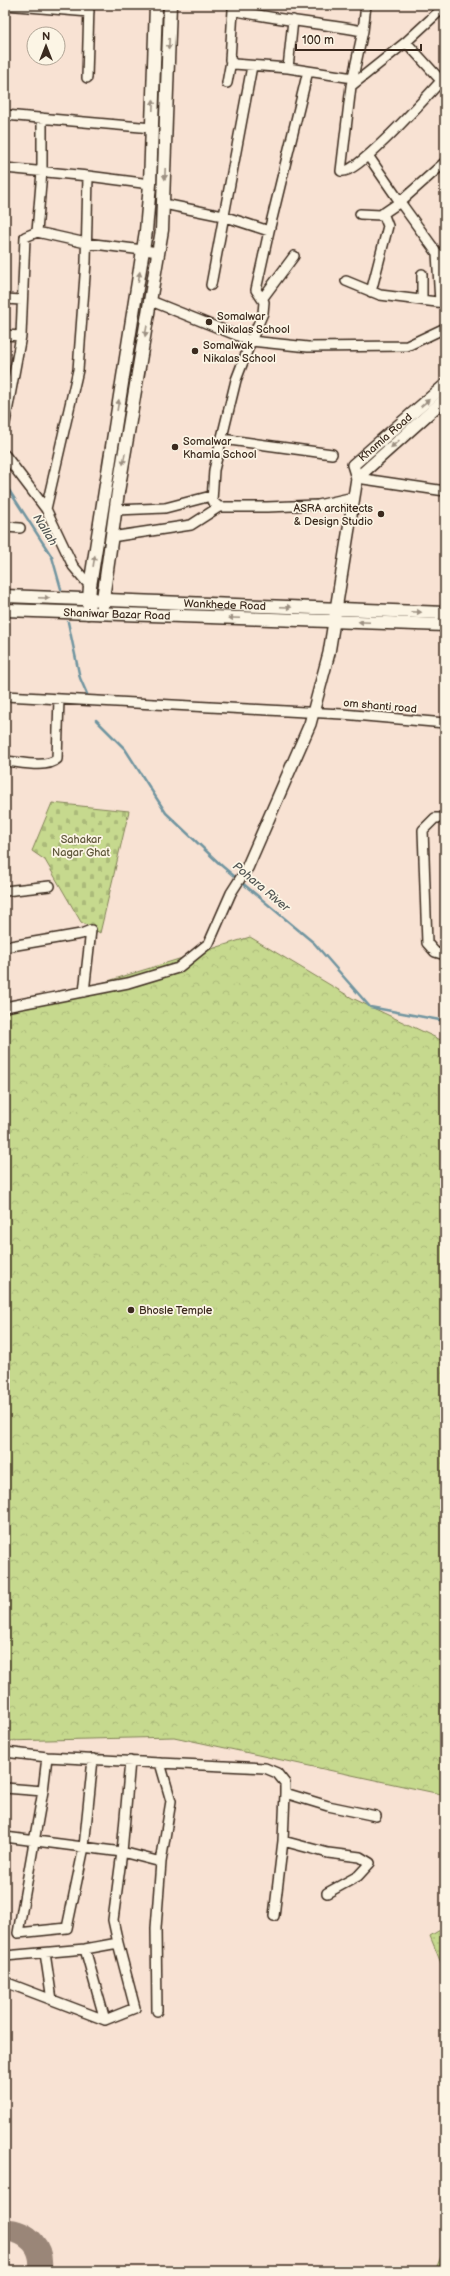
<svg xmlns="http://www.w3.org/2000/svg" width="450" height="2276" viewBox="0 0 450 2276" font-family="'Balsamiq Sans',sans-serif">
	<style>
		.grass { fill: url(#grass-dots); stroke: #808256 }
		.forest { fill: url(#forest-crowns); stroke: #808256 }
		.cemetery { fill: url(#cemetery-stones); stroke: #808256 }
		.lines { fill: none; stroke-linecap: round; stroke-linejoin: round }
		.stream { stroke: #7195a0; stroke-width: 2.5 }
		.taxiway { stroke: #9a8678; stroke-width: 23 }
		.minor-casing { stroke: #3b2a1e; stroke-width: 12 }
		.tertiary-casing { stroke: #3b2a1e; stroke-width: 14 }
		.secondary-casing { stroke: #3b2a1e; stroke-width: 15 }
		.minor { stroke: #fcf5e5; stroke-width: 9 }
		.tertiary { stroke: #fcf5e5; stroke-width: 11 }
		.secondary { stroke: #fcf5e5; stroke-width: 12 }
		.oneway { fill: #9c9082 }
		.poi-dot { fill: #3b2a1e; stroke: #fcf5e5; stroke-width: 1.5 }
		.labels { text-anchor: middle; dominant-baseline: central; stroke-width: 3.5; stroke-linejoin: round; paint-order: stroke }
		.poi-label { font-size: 11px; fill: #3b2a1e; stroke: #fcf5e5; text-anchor: start }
		.street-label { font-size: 11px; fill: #3b2a1e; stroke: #fcf5e5 }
		.park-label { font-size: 11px; fill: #5e563a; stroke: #fcf5e5 }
		.water-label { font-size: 12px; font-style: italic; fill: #525654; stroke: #fcf5e5 }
	</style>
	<defs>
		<pattern id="grass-dots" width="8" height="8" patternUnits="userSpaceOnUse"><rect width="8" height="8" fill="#c6d98e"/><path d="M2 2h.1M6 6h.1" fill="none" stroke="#abba7a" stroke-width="1.8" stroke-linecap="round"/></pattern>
		<pattern id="forest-crowns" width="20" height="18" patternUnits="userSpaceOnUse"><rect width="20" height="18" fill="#c6d98e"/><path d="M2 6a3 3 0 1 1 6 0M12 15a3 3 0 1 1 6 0" fill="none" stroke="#abba7a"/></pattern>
		<pattern id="cemetery-stones" width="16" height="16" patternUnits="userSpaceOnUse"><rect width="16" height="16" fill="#c6d98e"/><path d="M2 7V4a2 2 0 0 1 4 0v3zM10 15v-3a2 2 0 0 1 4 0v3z" fill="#abba7a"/></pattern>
	</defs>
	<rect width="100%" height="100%" fill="#f8e2d3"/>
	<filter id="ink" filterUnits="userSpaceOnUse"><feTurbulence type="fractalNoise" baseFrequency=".025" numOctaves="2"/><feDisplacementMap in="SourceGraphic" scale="8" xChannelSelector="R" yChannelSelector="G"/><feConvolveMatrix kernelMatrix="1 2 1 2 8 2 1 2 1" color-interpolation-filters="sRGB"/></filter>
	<g filter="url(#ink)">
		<!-- grass -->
		<path class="grass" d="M445 1927V1973L430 1936Z
			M445 2247V2271H435Z"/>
		<!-- forest -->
		<path class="forest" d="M250 937 352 998 445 1042V1795L174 1737 5 1741V1013Z"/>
		<!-- cemetery -->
		<path class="cemetery" d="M52 803 129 811 100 933 81 922 45 860 32 851Z"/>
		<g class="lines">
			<!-- stream -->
			<path class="stream" d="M5 484 52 557 61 589
				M68 622 80 678 87 694
				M96 720 125 749 166 813 222 866 314 943 370 1007 445 1021"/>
			<!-- taxiway -->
			<path class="taxiway" d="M5 2230C28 2231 44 2247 40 2271"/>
			<defs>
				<path id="minor" d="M5 5 89 12
					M366 5 363 31 351 86 341 171C354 178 429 94 441 81
					M233 6V10C276 20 320 23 363 31
					M233 10 230 60 234 64 288 68 353 78
					M406 42 445 85
					M288 68 293 20
					M87 78 89 5
					M227 83 231 61
					M351 86 406 42 445 6
					M5 115 152 128
					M42 118V171L37 232 86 243 159 252
					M369 157 400 202 445 162
					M5 168 88 176
					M164 204 223 216 269 231 308 71
					M360 214 381 215 400 202 437 253 440 302
					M269 231 256 290 264 302 263 313 251 341 308 347 407 346 445 328
					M422 274V300
					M346 281 380 295 445 303
					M211 285 252 66
					M371 292 388 226 383 213
					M5 299 22 300
					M262 299 294 256
					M151 301 251 341 236 380 214 470 212 501 219 507H267L318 505 354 497
					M5 335 21 336
					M5 423 21 336 25 237 37 232
					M222 439 332 454
					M5 455 46 509
					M357 478 445 491
					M116 510 165 508 211 496
					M5 527 20 528
					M111 537 191 525 219 507
					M90 586 73 566 46 509 78 370 86 262 88 176 150 184
					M5 696 342 714 445 723
					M5 761C19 762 46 769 57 759L59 699
					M445 818H435L423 830 427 943 435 952 445 955
					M5 891 50 886
					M5 947 81 934 91 930 84 992
					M5 1007 128 983 178 968 209 943 231 893 247 868
					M5 1752 47 1757 160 1763 171 1801 161 1862
					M160 1763 265 1768 277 1773 285 1783V1793
					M5 1788 43 1791 47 1757
					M43 1791 18 1933 67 1928 84 1847 93 1759
					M5 1837 122 1852 130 1761
					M283 1841 328 1853 360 1857 370 1863 358 1876 327 1893
					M274 1916 283 1841 285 1793 328 1806 376 1816
					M118 1943 113 1920 122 1852 161 1862 156 1928 157 2011
					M45 1953 52 2000
					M5 1956 85 1949 118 1943 135 2008 105 2020 85 1949
					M5 1982 105 2020"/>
				<g id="tertiary">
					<path d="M357 478 445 399"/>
					<path id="s1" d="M247 868 310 724 329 653 357 478 353 465 445 385"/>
				</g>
				<g id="secondary">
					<path id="s2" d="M5 596 445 613"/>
					<path id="s3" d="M5 610 445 625"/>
					<path d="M88 613 90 586 146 231 150 184 156 5"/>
					<path d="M101 613 118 492 162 230 170 5"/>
				</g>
			</defs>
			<!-- minor casing -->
			<use href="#minor" class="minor-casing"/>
			<!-- tertiary casing -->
			<use href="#tertiary" class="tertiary-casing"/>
			<!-- secondary casing -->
			<use href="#secondary" class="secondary-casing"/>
			<!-- minor -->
			<use href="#minor" class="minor"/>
			<!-- tertiary -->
			<use href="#tertiary" class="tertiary"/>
			<!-- secondary -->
			<use href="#secondary" class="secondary"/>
		</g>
		<!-- one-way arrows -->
		<defs><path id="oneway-solid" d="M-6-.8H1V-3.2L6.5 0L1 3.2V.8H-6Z"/></defs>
		<g class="oneway">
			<use href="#oneway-solid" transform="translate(169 44) rotate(92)"/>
			<use href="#oneway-solid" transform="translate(153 105) rotate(-88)"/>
			<use href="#oneway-solid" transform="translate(165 174) rotate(92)"/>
			<use href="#oneway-solid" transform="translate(139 277) rotate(-81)"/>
			<use href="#oneway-solid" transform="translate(146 331) rotate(100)"/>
			<use href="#oneway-solid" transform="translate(425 403) rotate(-41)"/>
			<use href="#oneway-solid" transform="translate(118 405) rotate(-81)"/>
			<use href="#oneway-solid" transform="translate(395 444) rotate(138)"/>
			<use href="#oneway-solid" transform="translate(124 459) rotate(100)"/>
			<use href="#oneway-solid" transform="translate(94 561) rotate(-81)"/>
			<use href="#oneway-solid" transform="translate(44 598) rotate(2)"/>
			<use href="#oneway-solid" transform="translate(286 607) rotate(2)"/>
			<use href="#oneway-solid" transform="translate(416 612) rotate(2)"/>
			<use href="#oneway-solid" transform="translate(234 618) rotate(-178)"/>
			<use href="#oneway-solid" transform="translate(364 622) rotate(-178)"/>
		</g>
	</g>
	<!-- markers -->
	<g class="poi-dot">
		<circle cx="209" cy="322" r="4"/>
		<circle cx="195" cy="351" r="4"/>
		<circle cx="175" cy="447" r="4"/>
		<circle cx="381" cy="514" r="4"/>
		<circle cx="131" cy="1310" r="4"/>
	</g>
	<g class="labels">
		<!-- poi labels -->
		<g class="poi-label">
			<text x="217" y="316">Somalwar<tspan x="217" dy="13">Nikalas School</tspan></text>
			<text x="203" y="345">Somalwak<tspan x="203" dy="13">Nikalas School</tspan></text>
			<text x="183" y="441">Somalwar<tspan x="183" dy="13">Khamla School</tspan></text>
			<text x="373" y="508" text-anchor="end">ASRA architects<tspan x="373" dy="13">&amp; Design Studio</tspan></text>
			<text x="139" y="1310">Bhosle Temple</text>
		</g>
		<!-- street labels -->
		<g class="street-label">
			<text stroke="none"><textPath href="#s1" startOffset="464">Khamla Road</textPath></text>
			<text stroke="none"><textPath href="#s2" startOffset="220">Wankhede Road</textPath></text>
			<text stroke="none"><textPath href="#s3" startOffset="112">Shaniwar Bazar Road</textPath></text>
			<text transform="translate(380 706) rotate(5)">om shanti road</text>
		</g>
		<!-- park labels -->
		<g class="park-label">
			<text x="81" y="839">Sahakar<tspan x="81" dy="13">Nagar Ghat</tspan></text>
		</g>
		<!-- water labels -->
		<g class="water-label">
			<text transform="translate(45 530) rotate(58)">Nallah</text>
			<text transform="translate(261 887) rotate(40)">Pohara River</text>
		</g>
	</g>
	<!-- margin -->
	<rect width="450" height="2276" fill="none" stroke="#fcf5e5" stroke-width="20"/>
	<rect x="10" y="10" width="430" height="2256" fill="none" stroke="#3b2a1e" stroke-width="1.5" filter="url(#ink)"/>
	<!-- north arrow -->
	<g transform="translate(46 46)"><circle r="19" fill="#fcf5e5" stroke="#afa495"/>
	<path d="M0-3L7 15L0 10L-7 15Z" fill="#3b2a1e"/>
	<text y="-6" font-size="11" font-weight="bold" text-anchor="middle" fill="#3b2a1e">N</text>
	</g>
	<!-- scale -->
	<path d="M296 44v6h125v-6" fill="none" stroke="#3b2a1e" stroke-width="2"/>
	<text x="302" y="44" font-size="12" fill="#3b2a1e" stroke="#fcf5e5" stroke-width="3" paint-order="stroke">100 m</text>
</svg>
